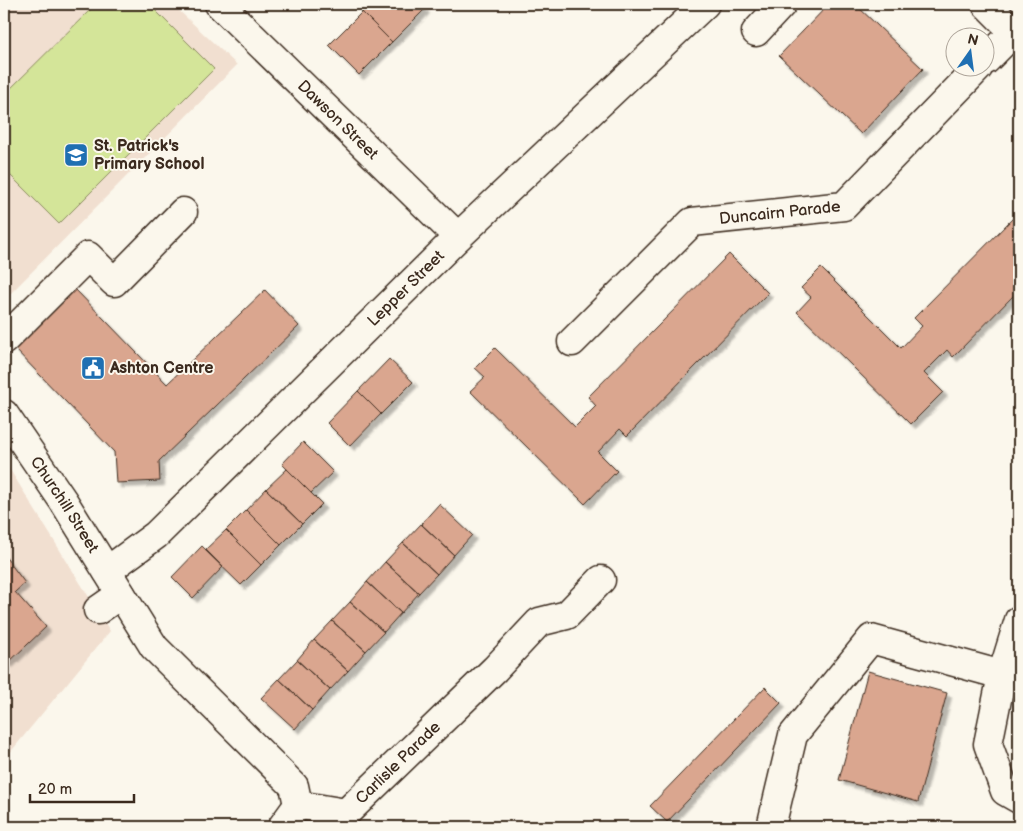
<svg xmlns="http://www.w3.org/2000/svg" width="1023" height="831" viewBox="0 0 1023 831" font-family="'Balsamiq Sans',sans-serif">
	<style>
		.built { fill: #f1dfd0 }
		.green { fill: #d4e599; stroke: #88885c }
		.building { fill: #daa68f; stroke: #3b2a1e; filter: url(#shadow) }
		.lines { fill: none; stroke-linecap: round; stroke-linejoin: round }
		.minor-casing { stroke: #3b2a1e; stroke-width: 31 }
		.minor { stroke: #fbf7ec; stroke-width: 28 }
		.labels { text-anchor: middle; dominant-baseline: central; stroke-width: 4; stroke-linejoin: round; paint-order: stroke }
		.street-label { font-size: 16px; fill: #3b2a1e; stroke: #fbf7ec }
		.poi-label { font-size: 16px; font-weight: bold; fill: #3b2a1e; stroke: #fbf7ec; text-anchor: start }
	</style>
	<defs>
		<filter id="shadow"><feDropShadow dx="4.5" dy="4.5" stdDeviation="1" flood-color="#0004"/></filter>
	</defs>
	<rect width="100%" height="100%" fill="#fbf7ec"/>
	<filter id="ink" filterUnits="userSpaceOnUse"><feTurbulence type="fractalNoise" baseFrequency=".02" numOctaves="2"/><feDisplacementMap in="SourceGraphic" scale="10" xChannelSelector="R" yChannelSelector="G"/><feConvolveMatrix kernelMatrix="1 2 1 2 8 2 1 2 1" color-interpolation-filters="sRGB"/></filter>
	<g filter="url(#ink)">
		<!-- built -->
		<path class="built" d="M4 4H172L237 65 4 300Z
			M4 460 110 631 4 760Z"/>
		<!-- green -->
		<path class="green" d="M96 4H149L214 69 59 224 4 169V95Z"/>
		<!-- building -->
		<path class="building" d="M371 4H420L425 9 392 42 362 12Z
			M829 4H855L923 69 861 134 779 56Z
			M362 12 392 42 359 75 329 45Z
			M1019 212V290L953 357 947 350 924 373 943 392 911 424 797 312 811 297 801 288 821 268 901 348 922 326 914 318Z
			M729 254 768 293 627 436 620 429 598 452 617 471 585 504 470 391 485 377 475 368 495 348 575 427 596 406 588 397Z
			M75 289 167 384 265 290 299 326 159 461 160 481 116 483 114 452 14 348Z
			M389 359 413 382 381 414 358 391Z
			M358 391 381 414 350 446 327 423Z
			M303 442 333 472 311 493 282 464Z
			M287 469 322 504 302 524 266 489Z
			M266 489 302 524 281 545 246 510Z
			M439 504 472 535 454 555 421 524Z
			M246 510 281 545 261 565 226 530Z
			M421 524 454 555 437 574 403 543Z
			M226 530 261 565 241 585 205 550Z
			M403 543 437 574 419 593 385 562Z
			M202 546 223 567 193 598 172 577Z
			M4 555 25 583 15 592 46 627 8 663 4 658Z
			M385 562 419 593 401 613 367 582Z
			M367 582 401 613 384 632 350 602Z
			M350 602 384 632 366 651 332 621Z
			M332 621 366 651 348 671 314 640Z
			M314 640 348 671 330 690 297 660Z
			M297 660 330 690 312 710 279 679Z
			M868 671 947 693 918 802 839 780Z
			M279 679 312 710 295 729 261 698Z
			M765 687 781 703 667 822 650 806Z"/>
		<g class="lines">
			<defs>
				<g id="minor">
					<path id="s1" d="M219 4 458 237"/>
					<path d="M986 4 1014 32"/>
					<path d="M756 32 782 4"/>
					<path d="M986 60 1019 27"/>
					<path d="M4 340 88 256 114 282 183 212"/>
					<path id="s2" d="M572 342 692 222 844 206 978 68"/>
					<path id="s3" d="M4 414 64 502 154 647 294 786 298 805 346 813 495 669 539 622 567 615 601 580"/>
					<path id="s4" d="M107 571 156 535 458 237 705 4"/>
					<path d="M98 610 121 594"/>
					<path d="M1019 620 1002 675 988 744 1005 791 1019 799"/>
					<path d="M282 827 298 805"/>
					<path d="M771 827 793 735 871 639 1002 675"/>
				</g>
			</defs>
			<!-- minor casing -->
			<use href="#minor" class="minor-casing"/>
			<!-- minor -->
			<use href="#minor" class="minor"/>
		</g>
	</g>
	<!-- icons -->
	<defs>
		<symbol id="school-square" viewBox="-11 -11 22 22"><rect x="-9" y="-9" width="18" height="18" rx="4" fill="#1f6fb2" stroke="#fbf7ec"/><path d="M0-5L7-2L0 1L-7-2ZM-4 1L0 2.5L4 1V4Q0 6-4 4Z" fill="#fff"/></symbol>
		<symbol id="civic-square" viewBox="-11 -11 22 22"><rect x="-9" y="-9" width="18" height="18" rx="4" fill="#1f6fb2" stroke="#fbf7ec"/><path d="M-.6-6.5H3V-4.5H.6V-3L4-1V1h2V6H-6V1h2V-1L-.6-3ZM-1.2 2.5V6h2.4V2.5Z" fill="#fff"/></symbol>
	</defs>
	<g fill-rule="evenodd">
		<use href="#school-square" x="62" y="141" width="28" height="28"/>
		<use href="#civic-square" x="79" y="354" width="28" height="28"/>
	</g>
	<g class="labels">
		<!-- street labels -->
		<g class="street-label">
			<text stroke="none"><textPath href="#s1" startOffset="166">Dawson Street</textPath></text>
			<text stroke="none"><textPath href="#s2" startOffset="258">Duncairn Parade</textPath></text>
			<text stroke="none"><textPath href="#s4" startOffset="412">Lepper Street</textPath></text>
			<text stroke="none"><textPath href="#s3" startOffset="109">Churchill Street</textPath></text>
			<text stroke="none"><textPath href="#s3" startOffset="615">Carlisle Parade</textPath></text>
		</g>
		<!-- poi labels -->
		<g class="poi-label">
			<text x="94" y="146">St. Patrick's<tspan x="94" dy="18">Primary School</tspan></text>
			<text x="110" y="368">Ashton Centre</text>
		</g>
	</g>
	<!-- margin -->
	<rect width="1023" height="831" fill="none" stroke="#fbf7ec" stroke-width="20"/>
	<rect x="10" y="10" width="1003" height="811" fill="none" stroke="#3b2a1e" stroke-width="2" filter="url(#ink)"/>
	<!-- north arrow -->
	<g transform="translate(970 52) rotate(14)"><circle r="24" fill="#fbf7ec" stroke="#aea59a"/>
	<path d="M0-4L9 19L0 12L-9 19Z" fill="#1f6fb2"/>
	<text y="-8" font-size="14" font-weight="bold" text-anchor="middle" fill="#3b2a1e">N</text>
	</g>
	<!-- scale -->
	<path d="M30 794v8h104v-8" fill="none" stroke="#3b2a1e" stroke-width="2.5"/>
	<text x="38" y="794" font-size="15" fill="#3b2a1e" stroke="#fbf7ec" stroke-width="4" paint-order="stroke">20 m</text>
</svg>
